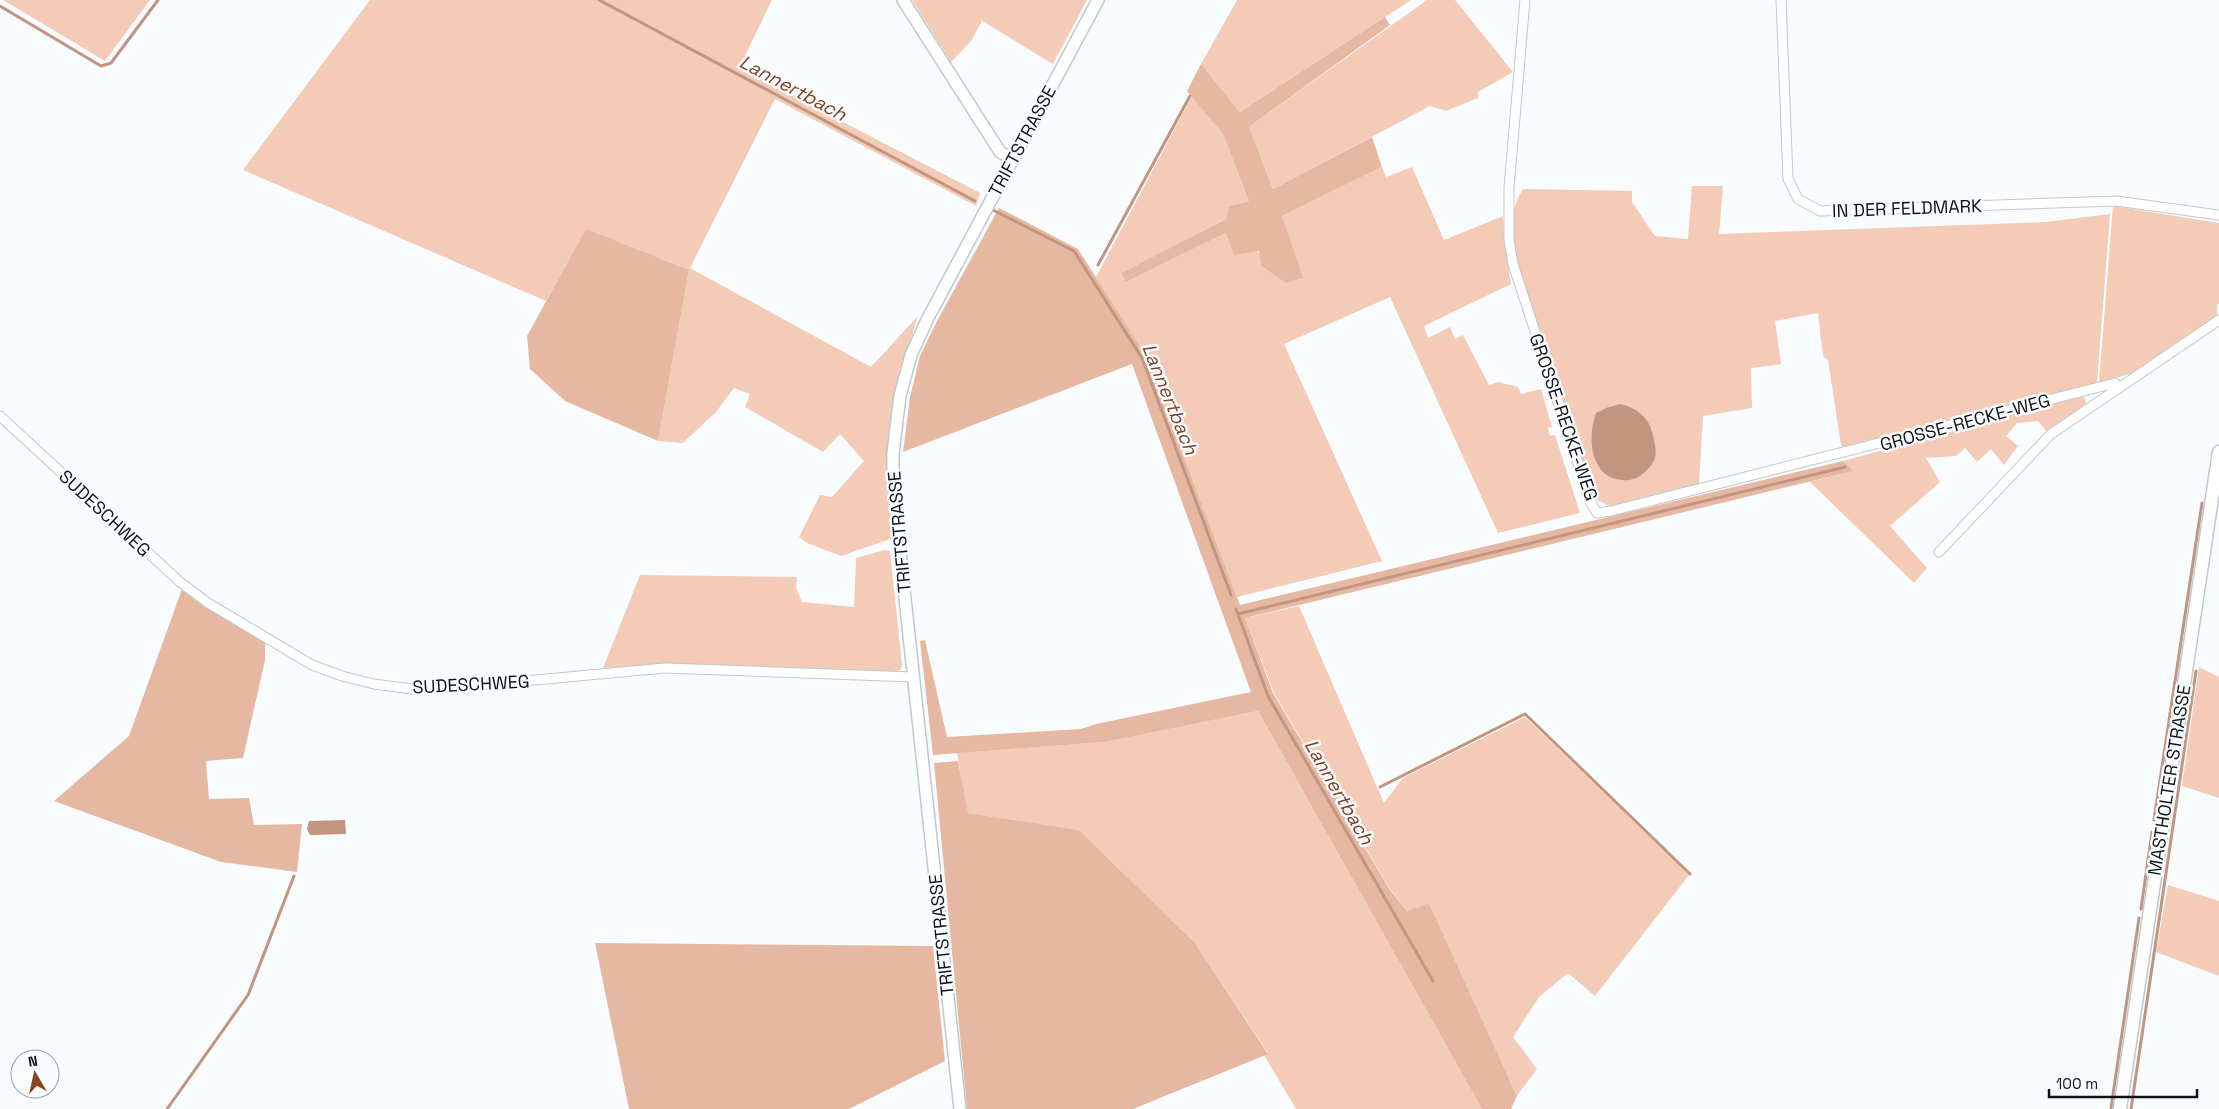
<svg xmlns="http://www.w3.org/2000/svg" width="2219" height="1109" viewBox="0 0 2219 1109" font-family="'Space Grotesk',sans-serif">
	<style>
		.green { fill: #f3cbb7 }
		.forest { fill: #e6b8a2 }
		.water { fill: #c1957f }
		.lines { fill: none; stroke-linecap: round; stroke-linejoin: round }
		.stream { stroke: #c1957f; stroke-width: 3 }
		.minor-casing { stroke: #bec9ce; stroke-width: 11 }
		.tertiary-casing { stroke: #bec9ce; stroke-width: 14 }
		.secondary-casing { stroke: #bec9ce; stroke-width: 15 }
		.minor { stroke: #fff; stroke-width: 9 }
		.tertiary { stroke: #fff; stroke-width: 11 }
		.secondary { stroke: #fff; stroke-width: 12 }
		.labels { text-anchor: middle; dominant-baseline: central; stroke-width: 5; stroke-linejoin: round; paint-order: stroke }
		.street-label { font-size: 18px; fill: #0f1214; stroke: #f8fcff }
		.water-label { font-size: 19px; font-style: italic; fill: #7c4222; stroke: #f8fcff }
	</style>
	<rect width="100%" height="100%" fill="#f8fcff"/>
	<!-- green -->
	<path class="green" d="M3 0H150L105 61Z
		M370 0H772L739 68 980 193 976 206 775 99 690 268 871 367 918 316C901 368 886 421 886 477 886 497 891 518 893 538L841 556 807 543 799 537 820 495 832 497 864 461 840 434 823 452 745 407 750 394 734 388 716 412 683 443 658 441 689 270 586 230 546 301 243 170Z
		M912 0H1087L1053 64 982 21 971 41 951 62Z
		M1237 0H1411L1240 112 1201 64Z
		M1427 0H1455L1513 72 1478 92V98L1446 111 1430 106 1273 189 1249 127Z
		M1192 96 1223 134 1249 201 1229 206 1226 219 1121 273 1126 282 1226 233 1302 278 1282 216 1382 167 1386 177 1412 167 1444 240 1503 216 1504 240 1511 284 1424 326 1428 338 1450 327 1455 339 1463 335 1489 385 1498 382 1518 387 1521 394 1541 389 1552 427 1548 428 1550 436 1555 435 1580 513 1498 533 1390 297 1284 344 1382 561 1237 597 1145 354 1096 277Z
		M1692 186H1723L1719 234 2046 222 2110 214 2097 383 1845 448 1841 445 1828 360 1823 356 1818 313 1775 321 1781 364 1751 368 1752 408 1703 416 1699 484 1610 506 1593 498 1518 266C1513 239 1507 213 1523 189L1632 191V202L1655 236 1688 239Z
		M2113 206 2219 223V304L2217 305V317L2130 374 2099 382Z
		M2082 396 2085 398 2086 404 2047 432 2038 421 2017 423 2006 436 2018 446 2004 465 1991 449 1977 462 1965 448 1956 456 1926 458 1940 482 1890 526 1927 568 1914 583 1810 482 1854 471 1843 461Z
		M884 550 890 551 902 665 901 669 896 672 666 664 603 668 640 575 797 577 796 588 802 602 854 607 856 558Z
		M1299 606 1384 803 1403 778 1525 717 1689 875 1595 996 1568 973 1539 997 1513 1037 1537 1069 1517 1096 1429 903 1407 911 1390 889 1274 693 1245 618Z
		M2199 667 2219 677V798L2182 786Z
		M1258 711 1482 1109H1296L1264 1055 1268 1053 1195 943 1079 830 967 813 957 753 1105 742Z
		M2168 885 2219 901V976L2156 952Z"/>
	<!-- forest -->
	<path class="forest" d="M1385 17 1390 25 1249 127 1273 189 1372 137 1382 167 1282 216 1303 278 1286 283 1262 266 1259 251 1234 255 1226 233 1126 282 1121 273 1226 219 1229 206 1249 201 1223 134 1187 91 1201 64 1240 112Z
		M999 208 1078 249 1145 354 1240 605 1843 461 1854 471 1245 618 1273 693 1390 890 1407 911 1429 903 1517 1096 1511 1109H1482L1258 711 1105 742 933 755 920 641 925 640 947 737 1081 729 1096 724 1251 692 1132 364 903 452 910 397 920 356 937 321Z
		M586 229 689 270 658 441 565 401 530 369 527 336Z
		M182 589 265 642V660L243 758 206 761 209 799 249 798 254 825 302 824 297 872 221 862 54 801 129 736Z
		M958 761 968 813 1079 830 1195 943 1268 1054 1133 1109H967L934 763Z
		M595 943 933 946 945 1061 849 1109H629Z"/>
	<!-- water -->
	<path class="water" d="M1620 404C1635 407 1648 416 1652 432 1654 439 1657 451 1655 458 1652 466 1646 471 1640 476 1635 479 1629 481 1622 480 1590 478 1587 437 1596 413L1606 408Z
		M345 820 346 834 310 835 307 829 309 821Z"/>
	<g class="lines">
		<!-- stream -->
		<path class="stream" d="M599 0 975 201
			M0 6 101 66 111 63 158 0
			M993 210 1074 251 1142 358 1231 595
			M1098 265 1190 96
			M1236 609 1268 696 1433 981
			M1238 614 1845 467
			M1380 787 1525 714 1690 874
			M2154 820 2202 503
			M2141 909 2152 832
			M2111 1108 2139 918
			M167 1109 248 995 294 876
			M2131 1109 2196 671"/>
		<defs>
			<path id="minor" d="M1525 0 1509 188V240L1513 264 1591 503 1597 513 1611 511 2115 383 2118 387
				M1781 0 1788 179 1798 199 1820 211 2116 201 2219 215
				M0 416 180 582 208 603 312 665 342 676 374 684 412 689 460 687 665 668 913 677
				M1939 552 2051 434 2219 320"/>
			<path id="tertiary" d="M903 0 1000 152 1012 159
				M960 1109 899 542 893 480V453L900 396 911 355 927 320 1098 0"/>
			<path id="secondary" d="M2120 1109 2219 452"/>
		</defs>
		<!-- minor casing -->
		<use href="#minor" class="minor-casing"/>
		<!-- tertiary casing -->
		<use href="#tertiary" class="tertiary-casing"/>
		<!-- secondary casing -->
		<use href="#secondary" class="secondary-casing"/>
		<!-- minor -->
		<use href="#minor" class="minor"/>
		<!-- tertiary -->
		<use href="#tertiary" class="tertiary"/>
		<!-- secondary -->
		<use href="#secondary" class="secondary"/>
	</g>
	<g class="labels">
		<!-- street labels -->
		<g class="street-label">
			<text transform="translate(1022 141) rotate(-62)">TRIFTSTRASSE</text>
			<text transform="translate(1907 208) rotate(-2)">IN DER FELDMARK</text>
			<text transform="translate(1564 417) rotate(71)">GROSSE-RECKE-WEG</text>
			<text transform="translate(1965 422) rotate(-15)">GROSSE-RECKE-WEG</text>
			<text transform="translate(105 513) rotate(43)">SUDESCHWEG</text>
			<text transform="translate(899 532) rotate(-95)">TRIFTSTRASSE</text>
			<text transform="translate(471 684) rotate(-3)">SUDESCHWEG</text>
			<text transform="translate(2169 780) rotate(-81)">MASTHOLTER STRASSE</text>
			<text transform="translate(941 935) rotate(-96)">TRIFTSTRASSE</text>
		</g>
		<!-- water labels -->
		<g class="water-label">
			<text transform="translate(793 88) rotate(28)">Lannertbach</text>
			<text transform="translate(1170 399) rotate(68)">Lannertbach</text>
			<text transform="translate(1339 792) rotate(60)">Lannertbach</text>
		</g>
	</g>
	<!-- north arrow -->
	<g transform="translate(35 1074) rotate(351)"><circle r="24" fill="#f8fcff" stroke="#9b9ea1"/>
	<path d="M0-4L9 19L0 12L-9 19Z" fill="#8b451e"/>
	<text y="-8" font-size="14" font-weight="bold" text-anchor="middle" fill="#0f1214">N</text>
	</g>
	<!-- scale -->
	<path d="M2049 1089v8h148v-8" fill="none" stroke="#0f1214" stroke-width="2.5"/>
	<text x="2056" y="1089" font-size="15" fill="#0f1214" stroke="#f8fcff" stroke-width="4" paint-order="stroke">100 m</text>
</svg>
